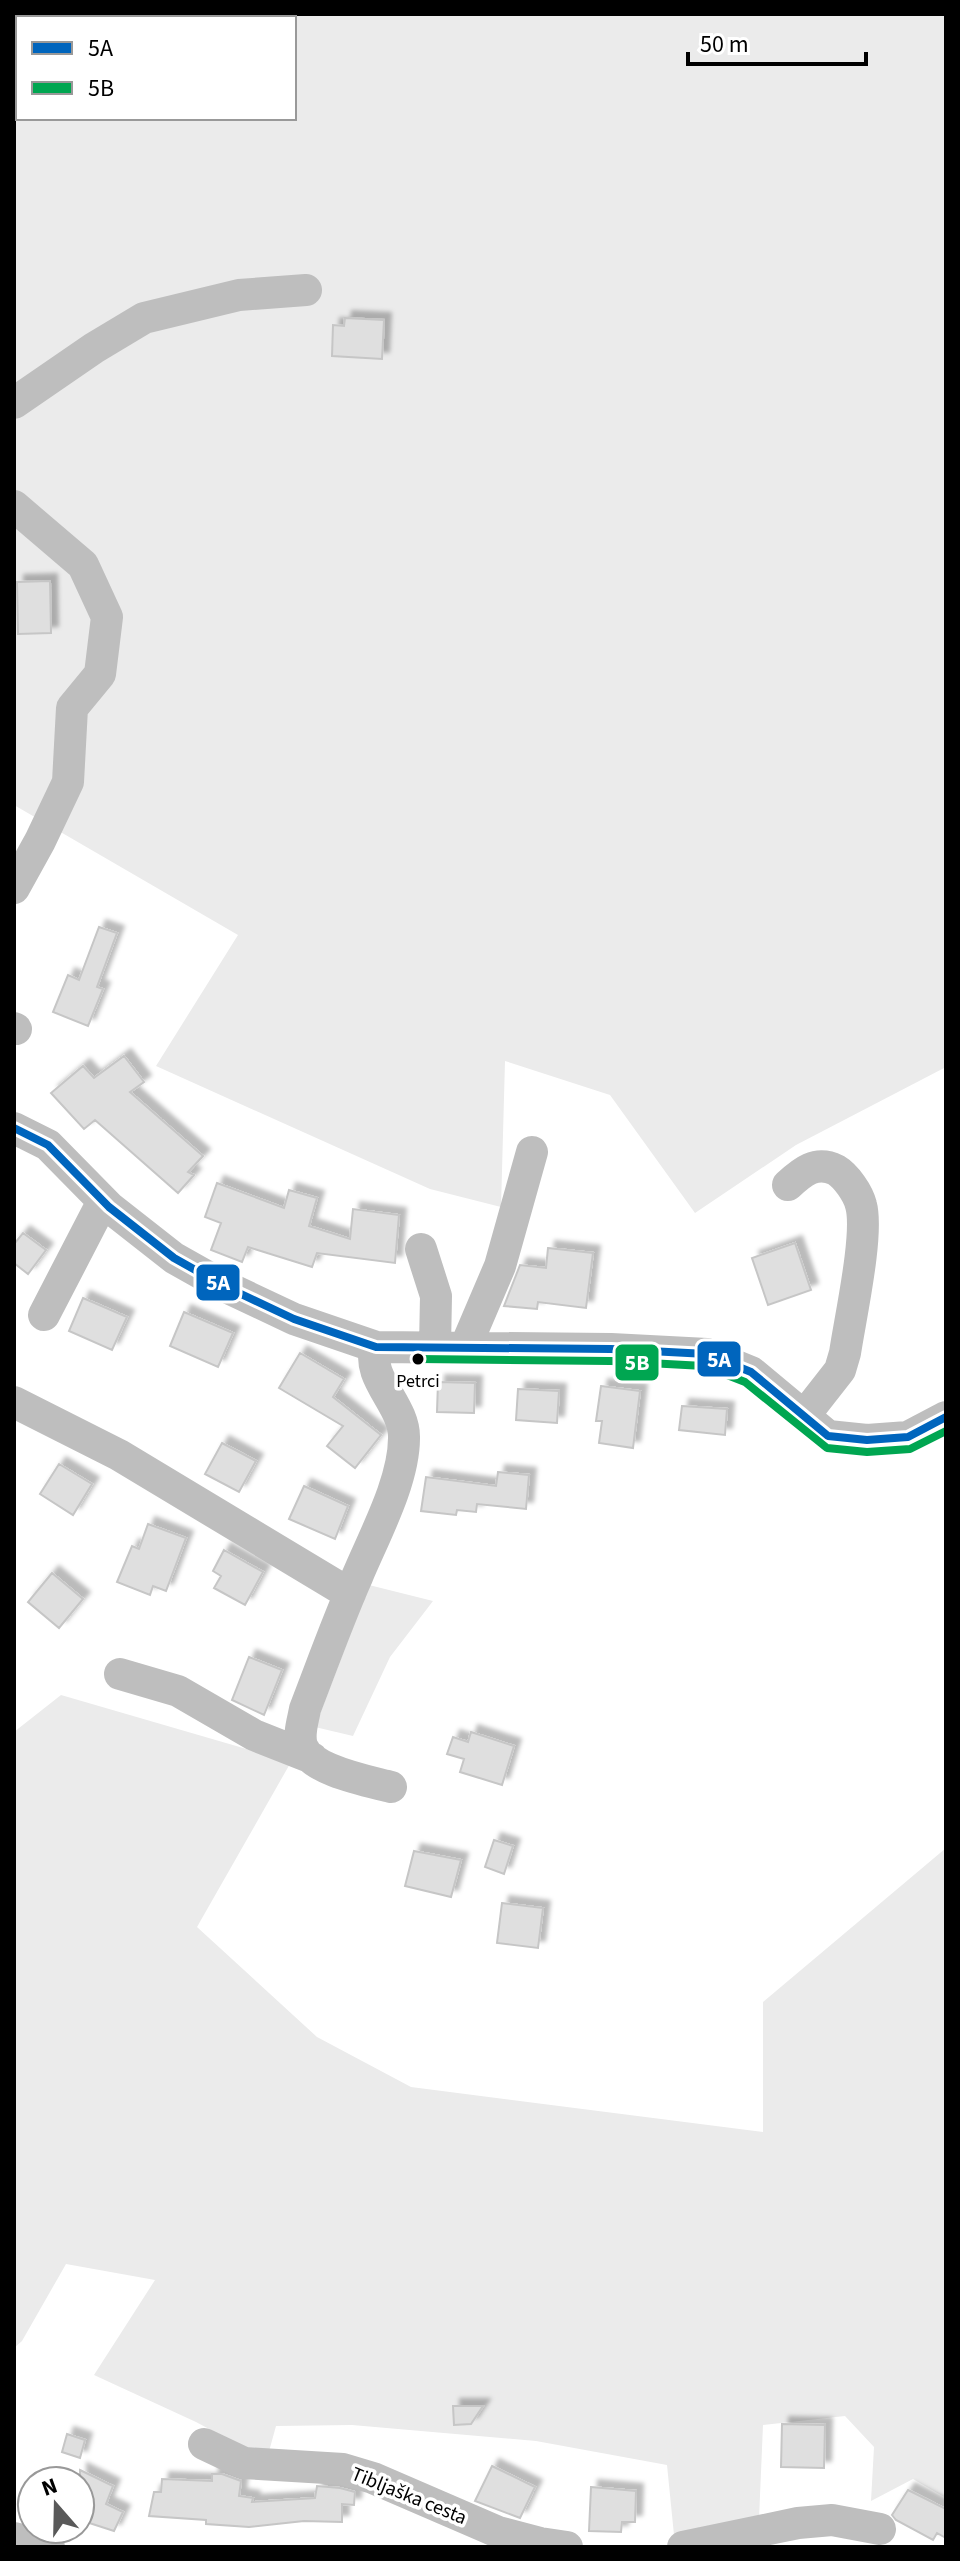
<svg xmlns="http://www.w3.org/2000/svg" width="960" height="2561" viewBox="0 0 960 2561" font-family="'Source Sans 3',sans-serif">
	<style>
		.green { fill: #ebebeb; fill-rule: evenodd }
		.building { fill: #dfdfdf; stroke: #c6c6c6; stroke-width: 2; filter: url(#shadow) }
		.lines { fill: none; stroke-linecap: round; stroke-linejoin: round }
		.minor { stroke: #bebebe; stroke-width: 32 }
		.bus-1-casing { stroke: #fff; stroke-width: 14 }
		.bus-2-casing { stroke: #fff; stroke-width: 14 }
		.bus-1 { stroke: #0065bd; stroke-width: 8 }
		.bus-2 { stroke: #00a651; stroke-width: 8 }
		.bus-dot { fill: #000; stroke: #fff; stroke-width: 3 }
		.labels { text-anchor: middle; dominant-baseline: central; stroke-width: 7; stroke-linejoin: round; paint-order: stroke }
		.bus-label { font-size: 18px; fill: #000; stroke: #fff }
		.street-label { font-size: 20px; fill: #000; stroke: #fff }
		.line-badge { stroke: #fff; stroke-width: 3 }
		.badge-label { font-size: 22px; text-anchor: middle; font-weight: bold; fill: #fff }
	</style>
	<defs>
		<filter id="shadow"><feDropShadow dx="7" dy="-7" stdDeviation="2" flood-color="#0004"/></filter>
	</defs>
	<rect width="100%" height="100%" fill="#fff"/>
	<!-- green -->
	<path class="green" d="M14 14H946V1067L796 1145 695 1213 610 1095 505 1061 501 1207 430 1189 156 1066 238 935 14 805ZM18 18H294V118H18Z
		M369 1585 433 1601 390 1657 353 1736 315 1727Z
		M61 1695 291 1762 197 1927 317 2037 411 2087 763 2132V2002L946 1848V2498L913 2479 871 2501 874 2447 845 2416 763 2425 759 2519 674 2535 667 2465 536 2441 352 2425 276 2426 268 2455H258L196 2422 94 2375 155 2280 66 2264 22 2341 14 2348V1732Z"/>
	<!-- building -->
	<path class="building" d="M345 318 384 320 382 359 332 356 333 325 344 326Z
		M50 581 51 633 18 634 17 582Z
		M99 927 117 933 97 987 103 989 88 1026 53 1012 68 975 79 980Z
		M124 1056 144 1082 130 1092 203 1156 188 1172 194 1175 178 1193 95 1120 84 1129 51 1093 83 1066 94 1078Z
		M217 1183 284 1208 289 1190 317 1198 309 1226 350 1239 353 1209 399 1215 395 1263 317 1253 312 1267 248 1247 242 1262 211 1250 221 1223 205 1217Z
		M23 1233 46 1250 28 1274 14 1263V1244Z
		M795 1243 811 1290 768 1305 752 1258Z
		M548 1248 593 1253 586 1308 538 1302 537 1309 504 1306 520 1265 546 1268Z
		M83 1298 127 1317 112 1350 69 1331Z
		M184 1312 233 1333 218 1367 170 1346Z
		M300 1353 344 1379 333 1397 381 1435 355 1468 327 1446 343 1426 279 1388Z
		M438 1382 475 1383 474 1413 437 1412Z
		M601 1386 640 1391 633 1448 599 1443 602 1421H596Z
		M518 1389 559 1391 557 1423 516 1420Z
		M682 1406 727 1409 725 1435 679 1430Z
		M222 1443 256 1461 239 1492 205 1474Z
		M59 1464 92 1484 73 1515 40 1494Z
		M498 1472 529 1475 526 1509 477 1504 476 1512 457 1510 456 1515 421 1511 426 1477 496 1486Z
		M304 1486 348 1506 335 1539 289 1519Z
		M148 1524 186 1538 166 1591 153 1586 150 1595 117 1582 132 1546 139 1549Z
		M224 1550 263 1572 245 1605 214 1588 221 1576 213 1571Z
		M52 1573 83 1599 59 1628 28 1602Z
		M249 1657 282 1670 264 1715 232 1700Z
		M471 1732 514 1746 502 1785 460 1772 464 1759 447 1754 453 1737 468 1742Z
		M494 1840 513 1846 504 1874 485 1867Z
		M414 1851 461 1860 451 1897 405 1886Z
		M502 1903 543 1908 538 1948 497 1943Z
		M453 2406H483L471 2424 454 2425Z
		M782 2424 825 2425 824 2468 781 2467Z
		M67 2434 85 2440 80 2458 62 2452Z
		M492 2466 535 2487 520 2518 475 2501Z
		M80 2470 113 2486 106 2504 123 2512 114 2531 80 2520Z
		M212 2474H222L241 2481 239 2496 253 2498 252 2502 315 2498 317 2486 340 2488 355 2492 354 2505 342 2504V2522L304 2521 249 2527 206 2524V2520L149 2516 154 2492H161L162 2479 212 2481Z
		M591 2487 636 2491 635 2522H622L621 2532 589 2531Z
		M908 2490 946 2509V2538L937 2533 933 2540 896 2520 892 2515Z"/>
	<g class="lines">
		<!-- minor -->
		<path class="minor" d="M14 403 94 348 144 318 239 295 306 290
			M14 506 83 565 107 617 100 674 72 708 68 782 40 841 14 888
			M14 1028 16 1029
			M14 1128 48 1145 109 1207 174 1258 222 1285 294 1319 376 1347 611 1349 707 1354 751 1372 828 1436 867 1440 908 1437 946 1417
			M788 1185C802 1172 816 1160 836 1170 846 1176 858 1193 861 1205 869 1234 850 1319 845 1353L840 1370 804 1416
			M421 1249 436 1296 435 1347
			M44 1315 103 1201
			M376 1347C365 1378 405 1405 404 1438 404 1482 374 1536 357 1577 338 1620 322 1665 305 1709 303 1721 298 1734 302 1746 311 1771 368 1781 391 1787
			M465 1348 500 1266 532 1152
			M14 1402 119 1455 350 1594
			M120 1674 178 1691 254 1735 312 1758
			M204 2444 244 2463 343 2469 373 2478 498 2532 540 2543 567 2547
			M14 2538 49 2547
			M683 2547 798 2523 832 2520 880 2529"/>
		<defs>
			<path id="bus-1" d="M14 1128 48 1145 109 1207 174 1258 222 1285 294 1319 376 1347 611 1349 707 1354 751 1372 828 1436 867 1440 908 1437 946 1417"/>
			<path id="bus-2" d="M418 1359 611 1361 704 1366 745 1382 827 1448 867 1452 910 1449 946 1431"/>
		</defs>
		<!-- bus-1 casing -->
		<use href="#bus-1" class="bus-1-casing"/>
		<!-- bus-2 casing -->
		<use href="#bus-2" class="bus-2-casing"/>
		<!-- bus-1 -->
		<use href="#bus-1" class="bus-1"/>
		<!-- bus-2 -->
		<use href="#bus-2" class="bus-2"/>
	</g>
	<!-- markers -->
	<circle class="bus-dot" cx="418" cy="1359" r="7"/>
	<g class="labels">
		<!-- bus labels -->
		<g class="bus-label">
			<text x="418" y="1381">Petrci</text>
		</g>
		<!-- street labels -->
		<g class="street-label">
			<text transform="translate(409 2496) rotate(22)">Tibljaška cesta</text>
		</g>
	</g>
	<g class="line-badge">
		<rect x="195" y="1263" width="46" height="39" rx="8" fill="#0065bd"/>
		<rect x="696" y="1340" width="46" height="38" rx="8" fill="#0065bd"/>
		<rect x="614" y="1343" width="46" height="39" rx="8" fill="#00a651"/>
	</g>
	<g class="badge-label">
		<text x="218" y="1290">5A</text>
		<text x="719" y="1367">5A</text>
		<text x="637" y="1370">5B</text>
	</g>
	<!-- border -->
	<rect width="960" height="2561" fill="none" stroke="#000000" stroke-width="32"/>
	<!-- legend -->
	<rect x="16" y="16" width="280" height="104" fill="#ffffff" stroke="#999999" stroke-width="2"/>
	<rect x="32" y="42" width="40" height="12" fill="#0065bd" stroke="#999999" stroke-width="2"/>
	<text x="88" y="56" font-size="24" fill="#000000">5A</text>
	<rect x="32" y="82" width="40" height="12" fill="#00a651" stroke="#999999" stroke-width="2"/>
	<text x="88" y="96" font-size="24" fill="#000000">5B</text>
	<!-- north arrow -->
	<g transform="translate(56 2505) rotate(340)"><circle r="38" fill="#ffffff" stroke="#999999" stroke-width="2"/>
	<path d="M0-6L14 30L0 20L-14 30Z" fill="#595959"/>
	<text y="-12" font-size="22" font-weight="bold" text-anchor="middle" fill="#000000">N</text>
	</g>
	<!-- scale -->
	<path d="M688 52v12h178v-12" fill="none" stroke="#000000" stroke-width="4"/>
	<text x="700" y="52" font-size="24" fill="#000000" stroke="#ffffff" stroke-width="6" paint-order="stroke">50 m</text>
</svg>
